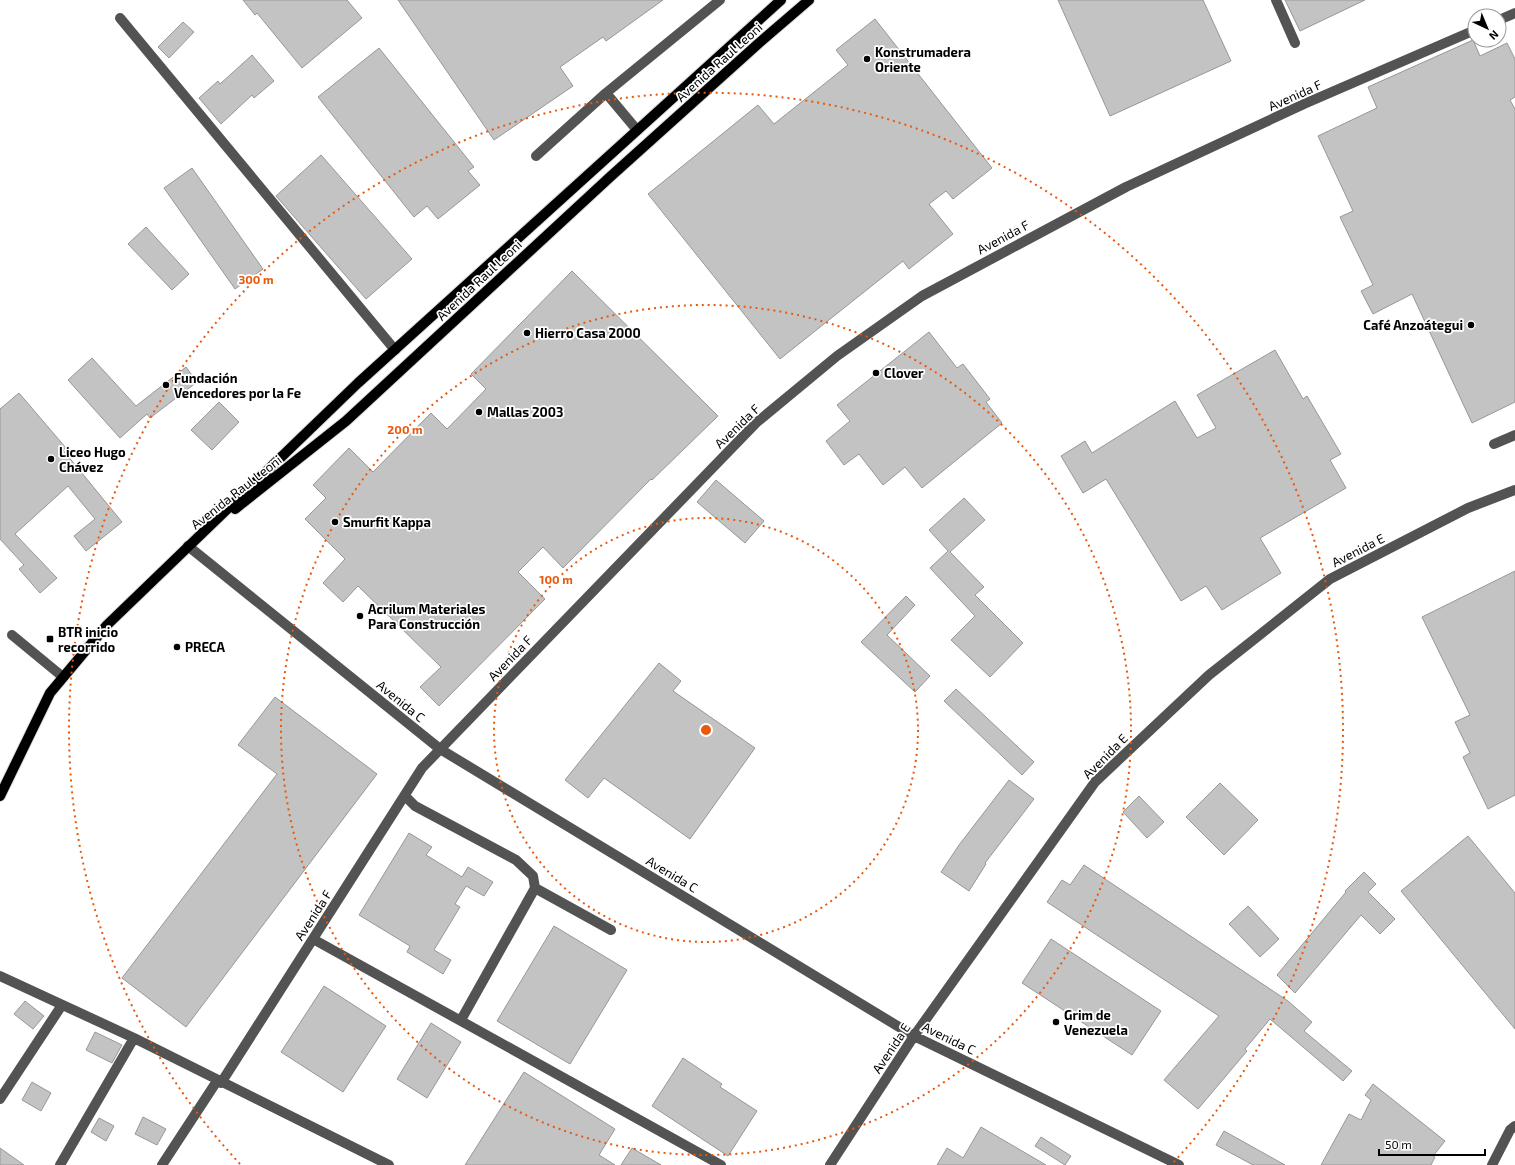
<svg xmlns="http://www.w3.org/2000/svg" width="1515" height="1165" viewBox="0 0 1515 1165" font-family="'Exo 2',sans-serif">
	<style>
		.building { fill: #c3c3c3; stroke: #979797 }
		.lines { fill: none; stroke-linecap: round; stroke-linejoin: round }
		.major-casing { stroke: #dbdbdb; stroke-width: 12 }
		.minor { stroke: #535353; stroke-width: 10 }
		.major { stroke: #000; stroke-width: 10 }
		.ring { fill: none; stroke: #e8590c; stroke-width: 2; stroke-dasharray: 2 4 }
		.poi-dot { fill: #000; stroke: #fff; stroke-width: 1.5 }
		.labels { text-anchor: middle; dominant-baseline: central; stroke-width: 3.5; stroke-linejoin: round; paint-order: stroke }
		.poi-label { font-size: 13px; font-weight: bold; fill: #000; stroke: #fff; text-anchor: start }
		.street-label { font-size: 13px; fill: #000; stroke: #fff }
		.centre { fill: #e8590c; stroke: #fff; stroke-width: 2 }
		.ring-label { font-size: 12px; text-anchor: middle; font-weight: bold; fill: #e8590c; stroke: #fff; stroke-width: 3.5; stroke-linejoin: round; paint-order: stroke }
	</style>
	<rect width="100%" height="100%" fill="#fff"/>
	<!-- building -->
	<path class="building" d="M243 0H347L362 18 302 68 257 13 255 15Z
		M398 0H663L606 41 603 37 560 67 573 86 494 140Z
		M1058 0H1203L1231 61 1110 116Z
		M1285 0H1365L1300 31Z
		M875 19 992 168 953 199 946 191 929 204 953 234 909 269 903 261 780 359 648 194 758 105 774 124 848 65 836 50Z
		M183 22 194 32 169 58 158 47Z
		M1473 40 1480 56 1507 43 1515 59V97L1510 100 1515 109V402L1472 423 1412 294 1373 314 1361 291 1373 285 1340 217 1353 211 1318 136 1377 108 1368 87Z
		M379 48 474 167 468 171 480 185 438 219 427 206 414 217 318 97Z
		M252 55 274 81 254 98 252 95 221 124 199 98 218 81 220 84Z
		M321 155 412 259 366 299 276 196Z
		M192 168 263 269 235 289 164 188Z
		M146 227 189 274 172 290 128 244Z
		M572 271 718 416 652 480 651 479 563 568 543 547 518 572 545 599 439 706 420 687 441 667 358 586 343 602 323 583 345 559 305 519 326 498 313 485 349 448 373 472 431 413 447 429 486 389 471 374Z
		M929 332 957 368 963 364 990 399 986 402 1002 423 922 488 905 467 883 485 859 454 844 465 826 441 850 421 837 405Z
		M1275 350 1303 399 1307 396 1341 454 1330 460 1346 488 1260 538 1281 573 1222 610 1206 586 1181 601 1106 479 1083 493 1061 456 1085 441 1092 453 1175 401 1197 438 1216 428 1197 395Z
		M92 358 136 406 186 367 197 382 150 418 147 414 120 438 68 380Z
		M19 393 66 448 63 450 122 522 86 551 74 536 95 519 68 486 15 534 57 578 40 593 19 569 24 565 0 539V409Z
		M219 402 239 422 212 450 191 430Z
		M716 480 764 521 745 543 697 502Z
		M964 498 985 520 950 552 984 587 975 595 1023 643 990 677 951 640 975 616 930 568 948 551 929 530Z
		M1515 571V795L1488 809 1463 757 1470 753 1455 722 1470 715 1422 617Z
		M906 596 915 605 887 635 930 676 915 692 861 642Z
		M659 663 681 681 673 691 755 748 690 839 604 778 588 798 565 780Z
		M956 689 1034 762 1022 775 944 701Z
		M275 697 377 774 186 1027 122 978 277 774 238 745Z
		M1009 780 1034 799 985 863 986 864 969 891 941 872 959 845Z
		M1220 783 1258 820 1224 855 1186 817Z
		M1139 796 1164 822 1147 838 1123 812Z
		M409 833 432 847 426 855 462 877 468 867 493 882 484 896 466 886 455 904 460 907 434 950 451 960 443 974 407 952 410 946 359 915Z
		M1468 836 1515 893V1029L1401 891Z
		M1084 865 1288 1001 1312 1022 1304 1031 1352 1071 1343 1081 1270 1019 1245 1049 1247 1051 1198 1109 1164 1080 1219 1016 1047 902 1062 880 1070 885Z
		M1364 872 1376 884 1368 892 1395 919 1380 934 1361 915 1295 993 1277 975 1346 892 1345 891Z
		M1248 906 1279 939 1260 957 1229 924Z
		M554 926 627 970 570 1064 497 1021Z
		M1051 939 1161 1011 1132 1055 1022 983Z
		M324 986 386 1026 343 1092 281 1052Z
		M25 1001 44 1016 33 1029 14 1014Z
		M431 1023 461 1042 427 1098 397 1079Z
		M95 1032 122 1045 112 1063 86 1050Z
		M683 1058 722 1084 720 1087 757 1111 728 1156 652 1106Z
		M524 1072 615 1129 599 1155 615 1165H465Z
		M32 1082 51 1093 41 1111 22 1100Z
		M1373 1084 1445 1141 1433 1156 1435 1157 1431 1165H1321L1349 1114 1361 1120 1371 1100 1365 1095Z
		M143 1117 166 1129 157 1145 135 1134Z
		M99 1118 114 1126 106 1141 91 1132Z
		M981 1127 1046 1165H937L947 1148 963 1158Z
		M1224 1131 1285 1165H1253L1216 1145Z
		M1041 1137 1071 1156 1065 1165 1035 1146Z
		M0 1148 24 1165H0Z
		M632 1148 661 1165H621Z"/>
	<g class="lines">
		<defs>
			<path id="major" d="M235 509 346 421 610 177 759 43 809 0
				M0 796 50 693 107 625 358 383 781 0"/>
		</defs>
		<!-- major casing -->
		<use href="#major" class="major-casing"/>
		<!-- minor -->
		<path class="minor" d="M1276 0 1295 43
			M120 18 395 350
			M1499 20 1515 13
			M606 93 637 130
			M536 156 606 93 720 0
			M1494 444 1515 435
			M188 546 440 749 914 1036 1179 1165
			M12 635 63 677
			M405 796 415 806 516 860 533 876 535 888 461 1020
			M535 888 611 930
			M313 939 721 1165
			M0 976 134 1038 389 1165
			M221 1083 422 768 756 423 837 356 922 296 1126 187 1304 104 1475 30
			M0 1099 62 1005
			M60 1165 134 1038
			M162 1165 217 1081
			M830 1165 914 1036 1095 782 1209 675 1330 579 1468 508 1515 490
			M1492 1165 1510 1130 1515 1126"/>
		<!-- major -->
		<use href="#major" class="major"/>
	</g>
	<!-- distance rings -->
	<g class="ring">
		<circle cx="706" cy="730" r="212"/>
		<circle cx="706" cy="730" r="425"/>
		<path d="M240 1164A637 637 0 1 1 1172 1164"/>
	</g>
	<!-- markers -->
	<g class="poi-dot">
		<circle cx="867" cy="59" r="4"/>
		<circle cx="1471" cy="325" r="4"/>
		<circle cx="527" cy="333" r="4"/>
		<circle cx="876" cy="373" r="4"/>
		<circle cx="166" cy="385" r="4"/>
		<circle cx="479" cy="412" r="4"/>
		<circle cx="51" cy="459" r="4"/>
		<circle cx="335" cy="522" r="4"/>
		<circle cx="360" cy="616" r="4"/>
		<rect x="46" y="635" width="8" height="8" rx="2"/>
		<circle cx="177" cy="647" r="4"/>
		<circle cx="1056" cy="1022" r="4"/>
	</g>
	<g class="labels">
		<!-- poi labels -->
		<g class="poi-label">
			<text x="875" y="52">Konstrumadera<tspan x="875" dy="15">Oriente</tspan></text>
			<text x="1463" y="325" text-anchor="end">Café Anzoátegui</text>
			<text x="535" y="333">Hierro Casa 2000</text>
			<text x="884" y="373">Clover</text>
			<text x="174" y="378">Fundación<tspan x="174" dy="15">Vencedores por la Fe</tspan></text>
			<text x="487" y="412">Mallas 2003</text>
			<text x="59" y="452">Liceo Hugo<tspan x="59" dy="15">Chávez</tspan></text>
			<text x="343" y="522">Smurfit Kappa</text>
			<text x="368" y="609">Acrilum Materiales<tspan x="368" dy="15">Para Construcción</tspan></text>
			<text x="58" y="632">BTR inicio<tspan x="58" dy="15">recorrido</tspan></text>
			<text x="185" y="647">PRECA</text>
			<text x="1064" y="1015">Grim de<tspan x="1064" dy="15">Venezuela</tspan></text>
		</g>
		<!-- street labels -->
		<g class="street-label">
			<text transform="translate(719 62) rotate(-42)">Avenida Raul Leoni</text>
			<text transform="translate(1295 95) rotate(-24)">Avenida F</text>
			<text transform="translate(1003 237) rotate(-28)">Avenida F</text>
			<text transform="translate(479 280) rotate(-43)">Avenida Raul Leoni</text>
			<text transform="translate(737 426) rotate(-44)">Avenida F</text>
			<text transform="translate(236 492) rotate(-38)">Avenida Raul Leoni</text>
			<text transform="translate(1358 550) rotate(-27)">Avenida E</text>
			<text transform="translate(510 658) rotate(-46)">Avenida F</text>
			<text transform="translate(401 701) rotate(39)">Avenida C</text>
			<text transform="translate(1105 756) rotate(-45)">Avenida E</text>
			<text transform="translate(672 874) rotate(31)">Avenida C</text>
			<text transform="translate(313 915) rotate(-57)">Avenida F</text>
			<text transform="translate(949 1038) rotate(26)">Avenida C</text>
			<text transform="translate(891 1048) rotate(-56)">Avenida E</text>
		</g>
	</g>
	<circle cx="706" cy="730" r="6" class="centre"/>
	<g class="ring-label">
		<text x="256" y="284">300 m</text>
		<text x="405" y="434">200 m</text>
		<text x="556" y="584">100 m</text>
	</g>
	<!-- north arrow -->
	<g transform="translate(1487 28) rotate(136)"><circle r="19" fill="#ffffff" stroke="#999999"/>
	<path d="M0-3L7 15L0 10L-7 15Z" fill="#000000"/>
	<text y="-6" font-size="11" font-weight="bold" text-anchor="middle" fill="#000000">N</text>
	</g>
	<!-- scale -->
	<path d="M1379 1149v6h106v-6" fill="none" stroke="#000000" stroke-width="2"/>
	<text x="1385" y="1149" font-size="12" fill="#000000" stroke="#ffffff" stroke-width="3" paint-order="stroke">50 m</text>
</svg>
